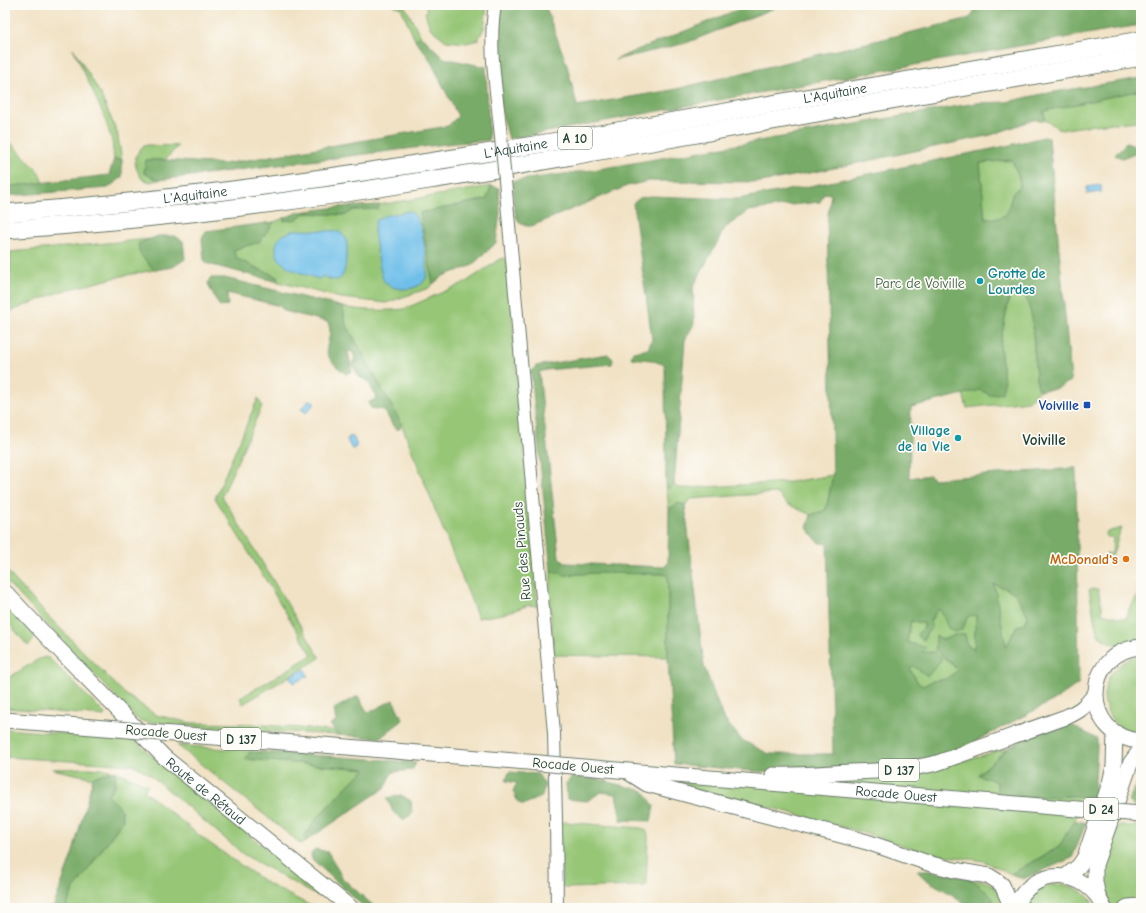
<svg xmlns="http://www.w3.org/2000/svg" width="1146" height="913" viewBox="0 0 1146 913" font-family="'Comic Neue',sans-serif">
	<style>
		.green { fill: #96c676; stroke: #5a8255 }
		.forest { fill: #78ab67; stroke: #4c744e; fill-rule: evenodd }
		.water { fill: #6fbfea; stroke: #477e8f }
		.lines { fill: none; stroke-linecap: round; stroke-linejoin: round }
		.minor-casing { stroke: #687767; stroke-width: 14 }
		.major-casing { stroke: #687767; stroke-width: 17 }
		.highway-casing { stroke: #687767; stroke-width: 19 }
		.minor { stroke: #fff; stroke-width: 12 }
		.major { stroke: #fff; stroke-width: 15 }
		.highway { stroke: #fff; stroke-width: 17 }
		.minor-bridge-casing { stroke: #687767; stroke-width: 14; stroke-linecap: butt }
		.major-bridge-casing { stroke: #687767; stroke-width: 17; stroke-linecap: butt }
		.minor-bridge { stroke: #fff; stroke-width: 12 }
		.major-bridge { stroke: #fff; stroke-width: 15 }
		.culture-dot { fill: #0f9aa8; stroke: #fdfcf7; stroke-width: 1.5 }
		.transit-dot { fill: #1a4fb4; stroke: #fdfcf7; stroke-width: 1.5 }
		.food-dot { fill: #e8710a; stroke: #fdfcf7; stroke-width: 1.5 }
		.labels { text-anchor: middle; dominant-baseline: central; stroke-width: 3.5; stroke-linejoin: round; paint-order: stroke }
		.shield { fill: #fdfcf7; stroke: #62766e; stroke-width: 1 }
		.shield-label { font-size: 13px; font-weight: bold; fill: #1f3d34 }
		.street-label { font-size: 14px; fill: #1f3d34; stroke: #fdfcf7 }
		.culture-label { font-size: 14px; font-weight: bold; fill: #0d838f; stroke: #fdfcf7; text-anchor: start }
		.park-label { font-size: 14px; fill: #3d5f44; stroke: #fdfcf7 }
		.transit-label { font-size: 14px; font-weight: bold; fill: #164399; stroke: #fdfcf7; text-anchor: end }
		.food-label { font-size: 14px; font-weight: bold; fill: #c56008; stroke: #fdfcf7; text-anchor: end }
		.neighbourhood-label { font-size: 15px; font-weight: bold; fill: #1f3d34; stroke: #fdfcf7 }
	</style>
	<rect width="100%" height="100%" fill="#fdfcf7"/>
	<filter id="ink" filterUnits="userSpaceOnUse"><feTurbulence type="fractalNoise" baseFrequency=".025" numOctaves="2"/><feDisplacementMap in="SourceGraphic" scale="8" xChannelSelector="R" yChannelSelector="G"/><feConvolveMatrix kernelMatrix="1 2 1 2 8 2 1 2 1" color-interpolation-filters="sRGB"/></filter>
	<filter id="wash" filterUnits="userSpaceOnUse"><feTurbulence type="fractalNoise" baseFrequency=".012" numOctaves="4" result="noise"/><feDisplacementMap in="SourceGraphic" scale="16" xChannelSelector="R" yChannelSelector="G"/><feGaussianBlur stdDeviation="0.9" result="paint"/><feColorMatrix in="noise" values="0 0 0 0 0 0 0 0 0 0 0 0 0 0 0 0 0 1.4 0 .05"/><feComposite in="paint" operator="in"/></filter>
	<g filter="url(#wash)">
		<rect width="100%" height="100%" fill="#f1e2c5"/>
		<!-- green -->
		<path class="green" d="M393 5H400L406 8 420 35 415 40 401 8Z
			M425 5H487L484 28 478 40 467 43 446 41 430 28 425 13 427 10Z
			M73 48 100 93 117 132 122 160 114 159 112 141 104 116Z
			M1141 90V121C1114 123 1088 125 1061 130L1045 120 1044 111Z
			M5 137 38 171 44 183 5 187Z
			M147 145 178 146 165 160H146L144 173 158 180 150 182 142 179C137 171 131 161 139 151 140 148 144 146 147 145Z
			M1012 160 1019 178 1020 186 1013 193 1006 215 998 218 985 219 980 163Z
			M491 186 487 199 420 213 433 284 429 288 386 303 341 298 278 282 277 277 237 259 233 250 259 242 274 222 284 218 285 221 304 213 346 215 353 210 378 209 379 205Z
			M150 239 138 244 140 254 154 270 122 276 59 292 9 312 10 252Z
			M505 258 507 261 538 606 529 605 503 614 478 618 401 423 345 322 343 307C363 311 384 311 404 309L466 282 500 259Z
			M1011 288H1023L1032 317 1036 379 1039 390 1029 401 967 408 963 394 980 390 990 395 1004 382 1000 345Z
			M258 398 262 406 222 496 320 658 243 704 240 698 312 655 215 498Z
			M833 475 826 510 811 515 787 504 779 495 775 493 691 499 685 505 679 503 669 509 666 485 670 488 674 485 678 488H688L790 482Z
			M1122 528C1116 538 1116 551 1110 561L1107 557 1106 554 1112 553 1113 537H1106V533L1110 531Z
			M5 569 44 612 125 694 156 715 191 723 254 724 335 731 337 735 252 730 207 728 139 721 5 580Z
			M551 571 565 575 597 573 663 574 668 576V657L554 655 550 606Z
			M1141 583V635C1137 642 1118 646 1110 643 1106 641 1102 638 1099 636L1095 624 1089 589H1098L1102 606V613L1126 619 1129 609 1136 598Z
			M994 584 1005 588 1015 593 1028 616 1025 624 1017 626 1006 647Z
			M5 600 34 631V639L28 646 5 619Z
			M938 609 941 611 944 616 962 630 968 616 976 615 974 649 954 635 943 640 936 636 943 657 958 670 946 679 932 681 923 686 918 683 910 669C916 663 918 654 925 649L907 643 911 621 924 623V628L920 638Z
			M1137 656H1141V737C1136 735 1130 734 1126 732 1092 711 1099 667 1137 656Z
			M45 657 49 658 105 714 104 716 5 708V680L37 660Z
			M5 729 133 739 151 755 320 893 317 896 243 854 148 773 134 765 5 757Z
			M177 745 251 751 246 759 366 769 350 783 316 819 305 836 306 841 301 844Z
			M1008 748 978 774 997 782V797L1094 796 1074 820 1059 847 1011 874 983 861 927 853 857 831 784 811 672 785 673 783 833 778 920 773Z
			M89 768 104 769 115 771 148 785 144 791 205 840 268 884 315 908H66L72 892 123 820 120 807 108 795 116 783 99 775 93 778 52 769Z
			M563 822 641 828C647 830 648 832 648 838L646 885 644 886 565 888 562 886 560 824Z
			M1118 826H1141V902H1128L1118 908H1110L1103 871Z
			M965 878 987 882 993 886 1002 896 1005 908H995L992 897Z
			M1062 884C1076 888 1090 893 1095 908H1022C1033 890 1042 885 1062 884Z"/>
		<!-- forest -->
		<path class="forest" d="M502 5H545L567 65 577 106 672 90 970 18 978 5H1141V25L1103 31 675 108 509 139 499 102V37Z
			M749 5H782L686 43 615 60 634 51 675 35Z
			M420 35 444 58 486 67 489 140 446 144 158 180 144 173 146 160H165L224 164 448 126 458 116 429 58 415 40Z
			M1141 78V90L1044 111 1045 120H1033L991 135 815 172 761 182 649 181 627 186 539 223C536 224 533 226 530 226 510 228 514 193 513 181L593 170 976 103 1007 102 1042 94Z
			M1044 137 1049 138 1071 381 1055 389 1039 390 1036 379 1032 317 1023 288H1011L1000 345 1004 382 1002 393 990 395 980 390 911 407 909 478 930 475 933 479 1076 468 1079 683 1058 698 972 743 930 760 774 773 674 764 668 657V576L663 574 597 573 565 575 551 571 531 371 536 366 608 354 613 359 612 364 546 370 539 372 559 557 565 563 664 567 668 563 669 509 679 503 685 505 704 666 723 718 742 740 769 754H833L827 544 819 543 807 528 811 515 826 510 833 475 827 222 831 194 824 193 820 202 782 206 748 211 725 228 693 287 694 324 685 340 674 485 670 489 666 485 665 365 651 360 631 358 633 352 648 349 652 339 633 203 640 198 650 196 737 199 800 188 1006 146ZM1012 160 1019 178 1020 186 1013 193 1006 215 998 218 985 219 980 163ZM994 584 1005 588 1015 593 1028 615 1025 624 1017 626 1006 647ZM938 609 941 611 948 628 954 632 962 630 968 616 976 615 974 649 967 645 965 634 954 635 943 640 936 635 935 650 949 661 958 670 946 679 932 681 923 686 918 683 910 669 913 666 928 676 942 659 935 652H922L926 648 907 642 911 621 924 623V628L917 634 920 638 924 640 927 632 932 629 930 621Z
			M1126 143 1138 147 1141 143V154H1132L1122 158 1115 155Z
			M114 159 122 160V177L108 188 5 196V187L109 175Z
			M491 186 499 188 500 213 496 243 471 266 443 276 433 284 420 213 487 199Z
			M379 205 378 209 353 210 346 215 304 213 297 219 284 221V218L299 212 339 207Z
			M274 222 259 242 233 250 237 259 277 277 278 282 208 264 204 260 202 239 206 231Z
			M158 236H175L183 241 185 259 173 267 154 270 140 254 138 244Z
			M5 251 10 252 9 312 5 314Z
			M210 278H225L343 307 345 322 401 423 400 429H395L384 410 371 408 368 403 377 398 367 380 359 377 352 364 355 358 352 351 348 352 352 371 346 374C338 368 325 358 327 347 329 335 332 334 328 322L284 311 280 306 227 293 228 305 220 307 211 291 208 283Z
			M358 696 368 713 393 700 403 720 380 738 337 735 335 731 330 725 336 722 334 709Z
			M1068 723 1097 739V749L1094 796 997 797V782L978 775 1008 748 1031 735Z
			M251 751 386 760 416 763 412 770 393 772 390 776 386 787 306 841 305 836 316 819 350 783 366 769 245 759Z
			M115 771 116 783 108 795 120 807 123 820 72 892 66 908H53L73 852 93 778 99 775Z
			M509 772 538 774 545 785 542 796 523 805 518 802 513 791 517 783 506 781Z
			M572 777 597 779 644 791 654 806 651 821 621 820 616 794 601 792 587 801 567 799 566 783Z
			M1141 778V809H1136L1128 800Z
			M401 795 411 801 412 814 403 820 393 812 387 798Z
			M1074 820 1086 823 1072 858 1023 879 1011 874 1059 847Z
			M315 849 328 852 343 879 376 908H365L312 859 311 854Z
			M918 870H924L959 876 975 882 992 897 995 908H970C958 897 944 890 930 882 926 880 922 876 918 872Z"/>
		<!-- water -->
		<path class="water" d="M1101 185V192L1087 194V187Z
			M410 211C420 218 422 232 424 244 425 253 427 265 427 274 425 292 393 293 384 281 380 275 375 239 374 230 374 227 375 224 376 221L384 216Z
			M294 230 337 231C341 233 344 235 346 240 348 246 347 253 346 259 345 276 341 286 323 276L319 279C303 273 274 268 276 246 277 237 287 233 294 230Z
			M310 399 315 403 306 413 301 409Z
			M352 436C355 439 357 444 356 447L353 449 351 448 347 440 349 437Z
			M305 669 308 676 294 683 290 677Z"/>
	</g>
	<g filter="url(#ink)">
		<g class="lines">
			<defs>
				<path id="minor" d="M495 5C488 45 496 87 500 127
					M506 191 554 733 556 820 557 908"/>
				<g id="major">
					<path id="s1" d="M5 592 50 640 164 757 351 908"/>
					<path d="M1141 647C1081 651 1081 738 1141 741"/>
					<path d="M5 720 118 729"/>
					<path d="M160 733 323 745 539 763"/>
					<path id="s2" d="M628 771 1077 809"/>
					<path d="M628 772 647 784 867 842 931 864 954 870 989 876 997 881 1002 885 1012 908"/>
					<path d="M773 775C799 776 825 773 851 772 880 771 909 770 937 763L1066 717C1080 711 1086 706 1095 694"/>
					<path d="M1065 877 1079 866 1085 857 1110 783 1114 766 1115 732"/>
					<path d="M1098 896 1095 882V865L1130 764 1141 749"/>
					<path d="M1015 908C1031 865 1087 867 1104 908"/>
					<path d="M1126 908 1128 907 1141 906"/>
				</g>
				<g id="highway">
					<path id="s3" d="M5 213C213 198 418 165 623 130 796 100 968 69 1141 40"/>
					<path d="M5 230C146 220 290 203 429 180 494 170 559 158 623 147 796 117 968 86 1141 57"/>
				</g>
			</defs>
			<!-- minor casing -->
			<use href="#minor" class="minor-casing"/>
			<!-- major casing -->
			<use href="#major" class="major-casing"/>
			<!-- highway casing -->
			<use href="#highway" class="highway-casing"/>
			<!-- minor -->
			<use href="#minor" class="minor"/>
			<!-- major -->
			<use href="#major" class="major"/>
			<!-- highway -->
			<use href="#highway" class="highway"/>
			<defs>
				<path id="minor-bridge" d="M500 127 506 191"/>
				<path id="major-bridge" d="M118 729 160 733
					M539 763 628 771
					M1077 809 1141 814"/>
			</defs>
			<!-- minor-bridge casing -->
			<use href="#minor-bridge" class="minor-bridge-casing"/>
			<!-- major-bridge casing -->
			<use href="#major-bridge" class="major-bridge-casing"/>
			<!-- minor-bridge -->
			<use href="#minor-bridge" class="minor-bridge"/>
			<!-- major-bridge -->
			<use href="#major-bridge" class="major-bridge"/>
		</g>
	</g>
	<!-- markers -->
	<g class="culture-dot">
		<circle cx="980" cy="281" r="4"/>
		<circle cx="958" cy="438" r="4"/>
	</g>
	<rect class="transit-dot" x="1083" y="401" width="8" height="8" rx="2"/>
	<circle class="food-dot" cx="1126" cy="559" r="4"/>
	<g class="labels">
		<!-- shield labels -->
		<g class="shield">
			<rect x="558" y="127" width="34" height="22" rx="3"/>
			<rect x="221" y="728" width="40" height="22" rx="3"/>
			<rect x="879" y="759" width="40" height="22" rx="3"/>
			<rect x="1084" y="798" width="34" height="22" rx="3"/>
		</g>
		<g class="shield-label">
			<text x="575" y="138">A 10</text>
			<text x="241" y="739">D 137</text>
			<text x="899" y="770">D 137</text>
			<text x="1101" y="809">D 24</text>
		</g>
		<!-- street labels -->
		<g class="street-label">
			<text stroke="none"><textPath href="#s3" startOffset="839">L'Aquitaine</textPath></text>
			<text stroke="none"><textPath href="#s3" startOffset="515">L'Aquitaine</textPath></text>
			<text stroke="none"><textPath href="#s3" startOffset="191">L'Aquitaine</textPath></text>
			<text transform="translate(522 551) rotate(-95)">Rue des Pinauds</text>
			<text transform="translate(166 733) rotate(5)">Rocade Ouest</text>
			<text transform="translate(573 766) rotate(5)">Rocade Ouest</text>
			<text stroke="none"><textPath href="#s1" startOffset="283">Route de Rétaud</textPath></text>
			<text stroke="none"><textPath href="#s2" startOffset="269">Rocade Ouest</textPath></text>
		</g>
		<!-- culture labels -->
		<g class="culture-label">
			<text x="988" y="273">Grotte de<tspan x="988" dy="16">Lourdes</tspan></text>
			<text x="950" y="430" text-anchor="end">Village<tspan x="950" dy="16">de la Vie</tspan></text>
		</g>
		<!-- park labels -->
		<g class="park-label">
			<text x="920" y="283">Parc de Voiville</text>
		</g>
		<!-- transit labels -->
		<g class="transit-label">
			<text x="1079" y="405">Voiville</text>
		</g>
		<!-- food labels -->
		<g class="food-label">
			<text x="1118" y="559">McDonald's</text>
		</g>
		<!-- neighbourhood labels -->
		<g class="neighbourhood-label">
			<text x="1044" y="440">Voiville</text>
		</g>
	</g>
	<!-- margin -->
	<rect width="1146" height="913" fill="none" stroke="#fdfcf7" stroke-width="20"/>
</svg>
